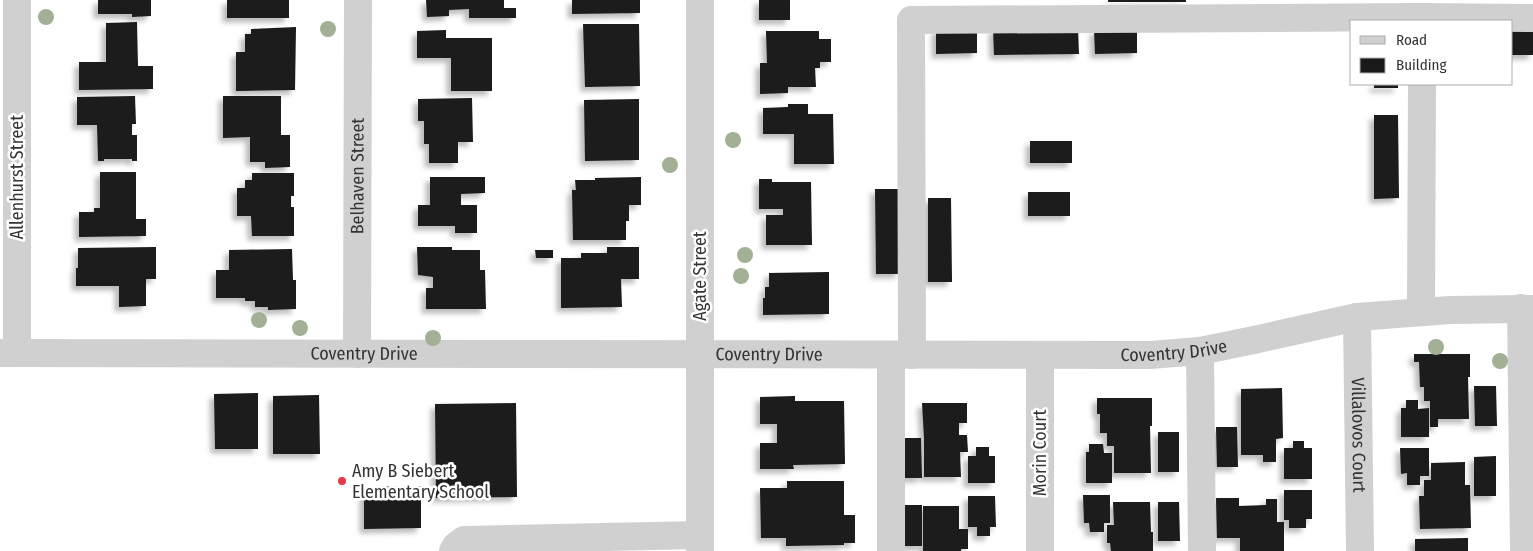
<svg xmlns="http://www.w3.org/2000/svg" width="1533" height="551" viewBox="0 0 1533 551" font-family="'Fira Sans Condensed',sans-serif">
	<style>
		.building { fill: #1a1a1a; filter: url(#shadow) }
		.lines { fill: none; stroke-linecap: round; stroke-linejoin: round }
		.minor { stroke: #d0d0d0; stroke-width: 28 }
		.tree { fill: #a2b095 }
		.poi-dot { fill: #e63946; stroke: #fff; stroke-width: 2 }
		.labels { text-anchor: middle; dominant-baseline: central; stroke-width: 5; stroke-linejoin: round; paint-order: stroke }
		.street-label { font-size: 18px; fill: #333; stroke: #fff }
		.poi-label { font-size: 18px; fill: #333; stroke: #fff; text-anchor: start }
	</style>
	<defs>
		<filter id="shadow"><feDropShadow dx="-4.5" dy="4.5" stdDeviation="2.5" flood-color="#0004"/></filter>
	</defs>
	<rect width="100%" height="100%" fill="#fff"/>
	<!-- building -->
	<path class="building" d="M98 0H151V16L132 17V14H98Z
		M227 0H289V18H227Z
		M426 0H504V8H516V18H469V9L449 10V16L427 17Z
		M572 0H640V13L572 14Z
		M759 0H790V20H759Z
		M1108 0H1186V2H1108Z
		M137 22 138 66H153V89L79 90V62H106V23Z
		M583 24H639L640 86 585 87Z
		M296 27 295 90 236 91V52H245V34H251V29Z
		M1078 28 1079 54 994 55 993 29Z
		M936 29H977V53L936 54Z
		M1137 29V53L1095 54 1094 30Z
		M446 30V38H492V91H451V58H417V31Z
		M1533 30V55H1512V31Z
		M766 31H819V39H831V62H820V68H815L816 87H788V93L760 94V63H767Z
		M1374 84H1398V88H1374Z
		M135 96 136 124H132V135H137V161H132V159H104V161H98L97 125H77V97Z
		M223 96H281V135H290V167L265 168V162H250V137L223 138Z
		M472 98 473 142H458V163H429V144H424V121H418V99Z
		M639 99V160L585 161 584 100Z
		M788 104H808V114H833L834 164H794V134H763V108L788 107Z
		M1374 115H1398L1399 198 1374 199Z
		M1030 141H1072V163H1030Z
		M100 172H136V219H146V236L79 237V212H94V208H100Z
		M252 173H294V196H291V207H294V236H252L251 216H237V188H245V180H252Z
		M430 177H485V193L461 194V205H477V233H455V226H418V205H430Z
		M641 177V205H629V221H626V240H573L572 190H576L575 180H595V178Z
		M759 179H772V182H811L812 245H766V215H783V209H759Z
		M875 189H899L900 274H876Z
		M1028 192H1070V216H1028Z
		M928 198H951L952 282H928Z
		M156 247V279H146V306L119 307V286H76V268H78V248Z
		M417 247H452V250H480V270H485L486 309H426V288H433V277L418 275Z
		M607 247H639V279H621L622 307 561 308V258H581V253H607Z
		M292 249 293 280H296V309L268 310V307H255V301H245V298H216V270H229V250Z
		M535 250H553V258H536Z
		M829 272V314L763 315V298H765V287H769V273Z
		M1414 354H1470V377H1468L1469 419H1438V427H1430V401H1424V387H1420L1419 362H1414Z
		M1474 386H1496L1497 426H1475Z
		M1282 388 1283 438 1276 439V462H1263V455H1241V389Z
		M258 393V449H215L214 394Z
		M319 395 320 454H273V396Z
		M795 396V401H844L845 464 793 465 794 469H760V443H777V424H760V397Z
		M1097 398H1152V426H1150L1151 473H1114V446H1107V433H1100V414H1097Z
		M1406 400H1418V409L1429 408V437H1401V408H1406Z
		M516 403 517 497 436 498 435 404Z
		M922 403H967V423H959V435H967L968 452H960L961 477H924V438Z
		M1216 427H1237L1238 467H1217Z
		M1158 432H1179V472H1158Z
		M900 438H921L922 478H900Z
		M1293 441H1304V448H1312V479H1284V448H1293Z
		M1089 444H1103L1104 453H1112V483H1086V452H1089Z
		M976 447H989V456H995V483H968V456H976Z
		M1400 448H1429V476H1420V485H1407V473L1401 474Z
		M1496 456V496H1474V457Z
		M1465 462V485H1470L1471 528 1420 529 1419 496H1424V480H1431V463Z
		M787 481H844V515H855V543H844V545L786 546V538H761L760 488H787Z
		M421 486V528L364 529V487Z
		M1284 490H1312V519H1306V528H1289V520H1284Z
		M1083 495H1110V523H1104V532H1090L1089 523H1084Z
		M968 496H995L996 527H990V536H977V527H968Z
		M1216 498H1239V506L1266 505V499H1277V522H1284V551H1240V538H1217Z
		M1113 502H1150L1151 532H1153V551H1111L1110 543H1107V525H1114Z
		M1158 502H1179L1180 541H1158Z
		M900 505H922V546H900Z
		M923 506H959V529H968V549H961V551H923Z
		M1468 538V551H1415V539Z"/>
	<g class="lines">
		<!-- minor -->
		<g class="minor">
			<path d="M700 0V551"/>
			<path d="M1422 17 1533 18"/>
			<path d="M1521 308 1524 551"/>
			<path d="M1421 312 1422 84"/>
			<path id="s1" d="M1357 317 1360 551"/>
			<path d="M1200 351 1202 551"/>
			<path id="s2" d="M0 353 1150 355 1200 351 1254 340 1357 317 1450 310 1533 309"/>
			<path d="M17 353V0"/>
			<path id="s3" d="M357 354 358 0"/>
			<path d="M912 355 911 20 1422 17V21"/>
			<path d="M1040 355V551"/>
			<path d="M453 551 456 546 464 540 700 535"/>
			<path d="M891 551V355"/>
		</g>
	</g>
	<!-- trees -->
	<g class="tree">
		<circle cx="46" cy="17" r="8"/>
		<circle cx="328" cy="29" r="8"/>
		<circle cx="733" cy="140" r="8"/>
		<circle cx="670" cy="165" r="8"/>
		<circle cx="745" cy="255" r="8"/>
		<circle cx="741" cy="276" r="8"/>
		<circle cx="259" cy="320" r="8"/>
		<circle cx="300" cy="328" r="8"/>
		<circle cx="433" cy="338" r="8"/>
		<circle cx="1436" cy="347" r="8"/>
		<circle cx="1500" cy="361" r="8"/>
	</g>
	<!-- markers -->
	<circle class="poi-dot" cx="342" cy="481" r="5"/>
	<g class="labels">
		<!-- street labels -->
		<g class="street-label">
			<text transform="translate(17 177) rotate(-90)">Allenhurst Street</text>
			<text stroke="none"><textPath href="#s3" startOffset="178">Belhaven Street</textPath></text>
			<text transform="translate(700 276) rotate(-90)">Agate Street</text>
			<text stroke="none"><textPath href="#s2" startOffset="1174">Coventry Drive</textPath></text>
			<text stroke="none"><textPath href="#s2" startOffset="364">Coventry Drive</textPath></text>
			<text stroke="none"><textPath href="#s2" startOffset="769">Coventry Drive</textPath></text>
			<text stroke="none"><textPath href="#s1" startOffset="118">Villalovos Court</textPath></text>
			<text transform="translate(1040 453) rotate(-90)">Morin Court</text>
		</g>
		<!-- poi labels -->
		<g class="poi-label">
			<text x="352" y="471">Amy B Siebert<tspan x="352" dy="21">Elementary School</tspan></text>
		</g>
	</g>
	<!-- legend -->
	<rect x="1350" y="20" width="162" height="65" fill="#ffffff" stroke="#adadad"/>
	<rect x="1360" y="36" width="25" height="8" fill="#d0d0d0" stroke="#adadad"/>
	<text x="1396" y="45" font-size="15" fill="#333333">Road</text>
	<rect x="1360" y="58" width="25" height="15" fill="#1a1a1a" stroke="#adadad"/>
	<text x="1396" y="70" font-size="15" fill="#333333">Building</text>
</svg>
